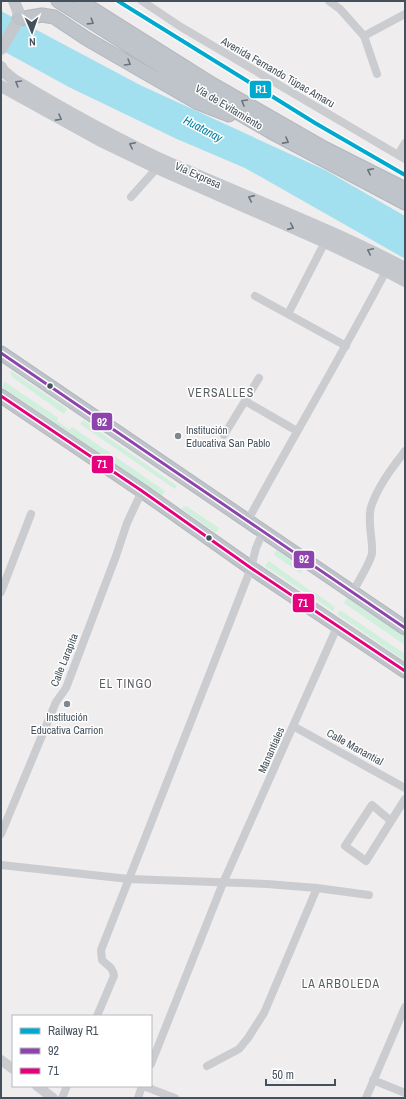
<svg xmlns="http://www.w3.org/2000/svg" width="406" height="1099" viewBox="0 0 406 1099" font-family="'Archivo Narrow',sans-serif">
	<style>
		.green { fill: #d0efdc }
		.water { fill: #a2e0f0 }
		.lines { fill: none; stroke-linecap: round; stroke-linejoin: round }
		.river { stroke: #a2e0f0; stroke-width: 17 }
		.trunk-casing { stroke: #b2b7be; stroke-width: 15 }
		.minor { stroke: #cacccf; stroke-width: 8 }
		.tertiary { stroke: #cacccf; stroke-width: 10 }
		.primary { stroke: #c4c8cd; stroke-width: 12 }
		.trunk { stroke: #bec4c9; stroke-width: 13 }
		.bus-1-casing { stroke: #fff; stroke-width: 6 }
		.bus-2-casing { stroke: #fff; stroke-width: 6 }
		.bus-1 { stroke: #8e44ad; stroke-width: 3 }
		.bus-2 { stroke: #e5007d; stroke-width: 3 }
		.rail-1-casing { stroke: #fff; stroke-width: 7 }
		.rail-1 { stroke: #00a9ce; stroke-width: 4 }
		.oneway { stroke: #69737c }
		.oneway2 { stroke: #6a747d }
		.bus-dot { fill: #44505b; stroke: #fff; stroke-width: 1.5 }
		.poi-dot { fill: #80878e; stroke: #fff; stroke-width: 1.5 }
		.labels { text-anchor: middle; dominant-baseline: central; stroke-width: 3; stroke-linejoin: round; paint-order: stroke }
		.street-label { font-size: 11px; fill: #44505b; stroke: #fff }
		.poi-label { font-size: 11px; fill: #44505b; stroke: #fff; text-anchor: start }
		.water-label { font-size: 12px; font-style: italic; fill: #047f9f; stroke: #fff }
		.neighbourhood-label { font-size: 12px; letter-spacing: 1px; fill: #595d62; stroke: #fff }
		.line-badge { stroke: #fff; stroke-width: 1.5 }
		.badge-label { font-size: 11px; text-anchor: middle; font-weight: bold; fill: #fff }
	</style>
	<rect width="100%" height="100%" fill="#efeded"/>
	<!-- green -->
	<path class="green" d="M11 371 67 409 64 414 12 377 10 372Z
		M5 382 58 418 57 421 70 430 72 427 165 491 162 496 2 387Z
		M83 420 177 486 175 489 80 424Z
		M186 506 219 528 216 533 181 508Z
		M276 550 304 569 300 573 274 555Z
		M269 561 312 592H314L335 607 333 611 265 566Z
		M347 598 405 637V645L344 603Z
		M340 610 405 654V661L337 614Z"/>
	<!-- water -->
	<path class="water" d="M1 11 140 85 325 170 405 216V249L250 161 182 132 72 79 1 40Z"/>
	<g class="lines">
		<!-- river -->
		<path class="river" d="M1 40 72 79 182 132 250 161 405 249"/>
		<defs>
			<path id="trunk" d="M58 1 202 92 271 132 405 203
				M80 1 212 84 324 148 405 189
				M19 19 42 15 54 17 87 39 198 103 229 115
				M1 353 405 628
				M1 396 142 491 251 568 405 671"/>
		</defs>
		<!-- trunk casing -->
		<use href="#trunk" class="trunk-casing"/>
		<!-- minor -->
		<path class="minor" d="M142 1 181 27 405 159
			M329 1 340 9 364 36 377 74
			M364 36 405 14
			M398 155 405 143
			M131 197 157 168
			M255 296 346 346
			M288 314 325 242
			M245 401 297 431
			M224 435 259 378
			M248 520C293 437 342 355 386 271
			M1 592 31 514
			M353 592C357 583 371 562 372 553 373 538 367 522 371 507 378 486 392 468 405 451
			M293 726 405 788
			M391 821 372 805 345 846 366 861 405 799
			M1 834 56 702 66 688 116 556 127 523 142 491
			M1 865 129 879 267 884 317 888 369 895
			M97 1016 114 976C113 967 108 966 102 960L101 950 228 627 251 568 256 548 263 532
			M151 1064 223 883 338 625
			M207 1066 239 1049 248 1038 264 1013 317 888
			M373 1080 405 1093
			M143 1086 175 1098
			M62 1098 67 1086
			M138 1098 142 1086
			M366 1098 405 1007"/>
		<!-- tertiary -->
		<path class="tertiary" d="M1 1060 13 1069
			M37 1086 53 1098"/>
		<!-- primary -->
		<path class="primary" d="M1 49 19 19 18 11 14 1
			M1 67 3 71 14 80C61 108 109 135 158 158 240 195 325 226 405 268
			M1 86 99 140 157 168 325 242 386 271 405 281"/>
		<!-- trunk -->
		<use href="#trunk" class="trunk"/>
		<defs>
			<path id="bus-1" d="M1 353 405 628"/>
			<path id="bus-2" d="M1 396 142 491 251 568 405 671"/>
		</defs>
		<!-- bus-1 casing -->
		<use href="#bus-1" class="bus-1-casing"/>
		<!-- bus-2 casing -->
		<use href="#bus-2" class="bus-2-casing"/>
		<!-- bus-1 -->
		<use href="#bus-1" class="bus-1"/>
		<!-- bus-2 -->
		<use href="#bus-2" class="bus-2"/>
		<defs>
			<path id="rail-1" d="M118 1 315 123 405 175"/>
		</defs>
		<!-- rail-1 casing -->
		<use href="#rail-1" class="rail-1-casing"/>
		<!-- rail-1 -->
		<use href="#rail-1" class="rail-1"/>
	</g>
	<!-- one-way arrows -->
	<defs><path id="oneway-chevron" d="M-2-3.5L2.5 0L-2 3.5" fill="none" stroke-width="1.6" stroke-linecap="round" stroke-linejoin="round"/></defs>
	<g class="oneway">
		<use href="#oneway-chevron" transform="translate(91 22) rotate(32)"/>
		<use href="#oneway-chevron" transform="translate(128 63) rotate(30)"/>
		<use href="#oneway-chevron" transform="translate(244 102) rotate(-150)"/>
		<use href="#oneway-chevron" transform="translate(286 141) rotate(29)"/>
		<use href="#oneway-chevron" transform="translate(370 171) rotate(-153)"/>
	</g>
	<g class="oneway2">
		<use href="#oneway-chevron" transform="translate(18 83) rotate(-149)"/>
		<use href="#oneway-chevron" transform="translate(59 118) rotate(29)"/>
		<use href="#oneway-chevron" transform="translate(132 145) rotate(-154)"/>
		<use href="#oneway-chevron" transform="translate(251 198) rotate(-156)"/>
		<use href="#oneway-chevron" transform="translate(291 227) rotate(24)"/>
		<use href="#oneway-chevron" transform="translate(370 251) rotate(-155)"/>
	</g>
	<!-- markers -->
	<g class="bus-dot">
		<circle cx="50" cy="386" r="3.5"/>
		<circle cx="209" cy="538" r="3.5"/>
	</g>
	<g class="poi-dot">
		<circle cx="178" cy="436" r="4"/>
		<circle cx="67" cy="704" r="4"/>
	</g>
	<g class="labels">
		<!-- street labels -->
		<g class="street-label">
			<text transform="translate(278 72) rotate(30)">Avenida Fernando Túpac Amaru</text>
			<text transform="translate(229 107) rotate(31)">Vía de Evitamiento</text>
			<text transform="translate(198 175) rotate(24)">Vía Expresa</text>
			<text transform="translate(64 660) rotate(-68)">Calle Larapita</text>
			<text transform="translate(355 747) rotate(29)">Calle Manantial</text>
			<text transform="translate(271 750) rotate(-66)">Manantiales</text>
		</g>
		<!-- poi labels -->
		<g class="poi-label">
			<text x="186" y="430">Institución<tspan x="186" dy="13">Educativa San Pablo</tspan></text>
			<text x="67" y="717" text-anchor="middle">Institución<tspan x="67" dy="13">Educativa Carrion</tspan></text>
		</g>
		<!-- water labels -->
		<g class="water-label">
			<text transform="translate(203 129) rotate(28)">Huatanay</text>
		</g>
		<!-- neighbourhood labels -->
		<g class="neighbourhood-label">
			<text x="221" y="393">VERSALLES</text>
			<text x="126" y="684">EL TINGO</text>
			<text x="341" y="984">LA ARBOLEDA</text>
		</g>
	</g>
	<g class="line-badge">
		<rect x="249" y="80" width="23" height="19" rx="4" fill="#00a9ce"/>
		<rect x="91" y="412" width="22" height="19" rx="4" fill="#8e44ad"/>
		<rect x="91" y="455" width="23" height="19" rx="4" fill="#e5007d"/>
		<rect x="293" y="550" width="22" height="19" rx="4" fill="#8e44ad"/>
		<rect x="292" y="593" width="23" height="20" rx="4" fill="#e5007d"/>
	</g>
	<g class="badge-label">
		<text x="261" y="93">R1</text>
		<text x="102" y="426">92</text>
		<text x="102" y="468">71</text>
		<text x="304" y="563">92</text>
		<text x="303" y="607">71</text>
	</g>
	<!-- border -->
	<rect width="406" height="1099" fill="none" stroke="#44505b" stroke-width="4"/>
	<!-- legend -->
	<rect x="12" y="1015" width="140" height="72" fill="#ffffff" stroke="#b4b9bd"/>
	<rect x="20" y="1028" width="20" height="6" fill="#00a9ce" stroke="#b4b9bd"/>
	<text x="48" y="1035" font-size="12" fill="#44505b">Railway R1</text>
	<rect x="20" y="1048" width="20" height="6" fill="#8e44ad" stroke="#b4b9bd"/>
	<text x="48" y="1055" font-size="12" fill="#44505b">92</text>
	<rect x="20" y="1068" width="20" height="6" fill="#e5007d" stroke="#b4b9bd"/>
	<text x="48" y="1075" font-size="12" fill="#44505b">71</text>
	<!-- north arrow -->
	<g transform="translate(32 32) rotate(178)" stroke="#ffffff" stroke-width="3" paint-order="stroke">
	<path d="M0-3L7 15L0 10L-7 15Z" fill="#44505b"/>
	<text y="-6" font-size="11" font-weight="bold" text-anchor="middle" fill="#44505b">N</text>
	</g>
	<!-- scale -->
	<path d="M266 1079v6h69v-6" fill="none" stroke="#44505b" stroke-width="2"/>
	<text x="272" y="1079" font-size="12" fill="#44505b" stroke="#ffffff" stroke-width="3" paint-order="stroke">50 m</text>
</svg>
